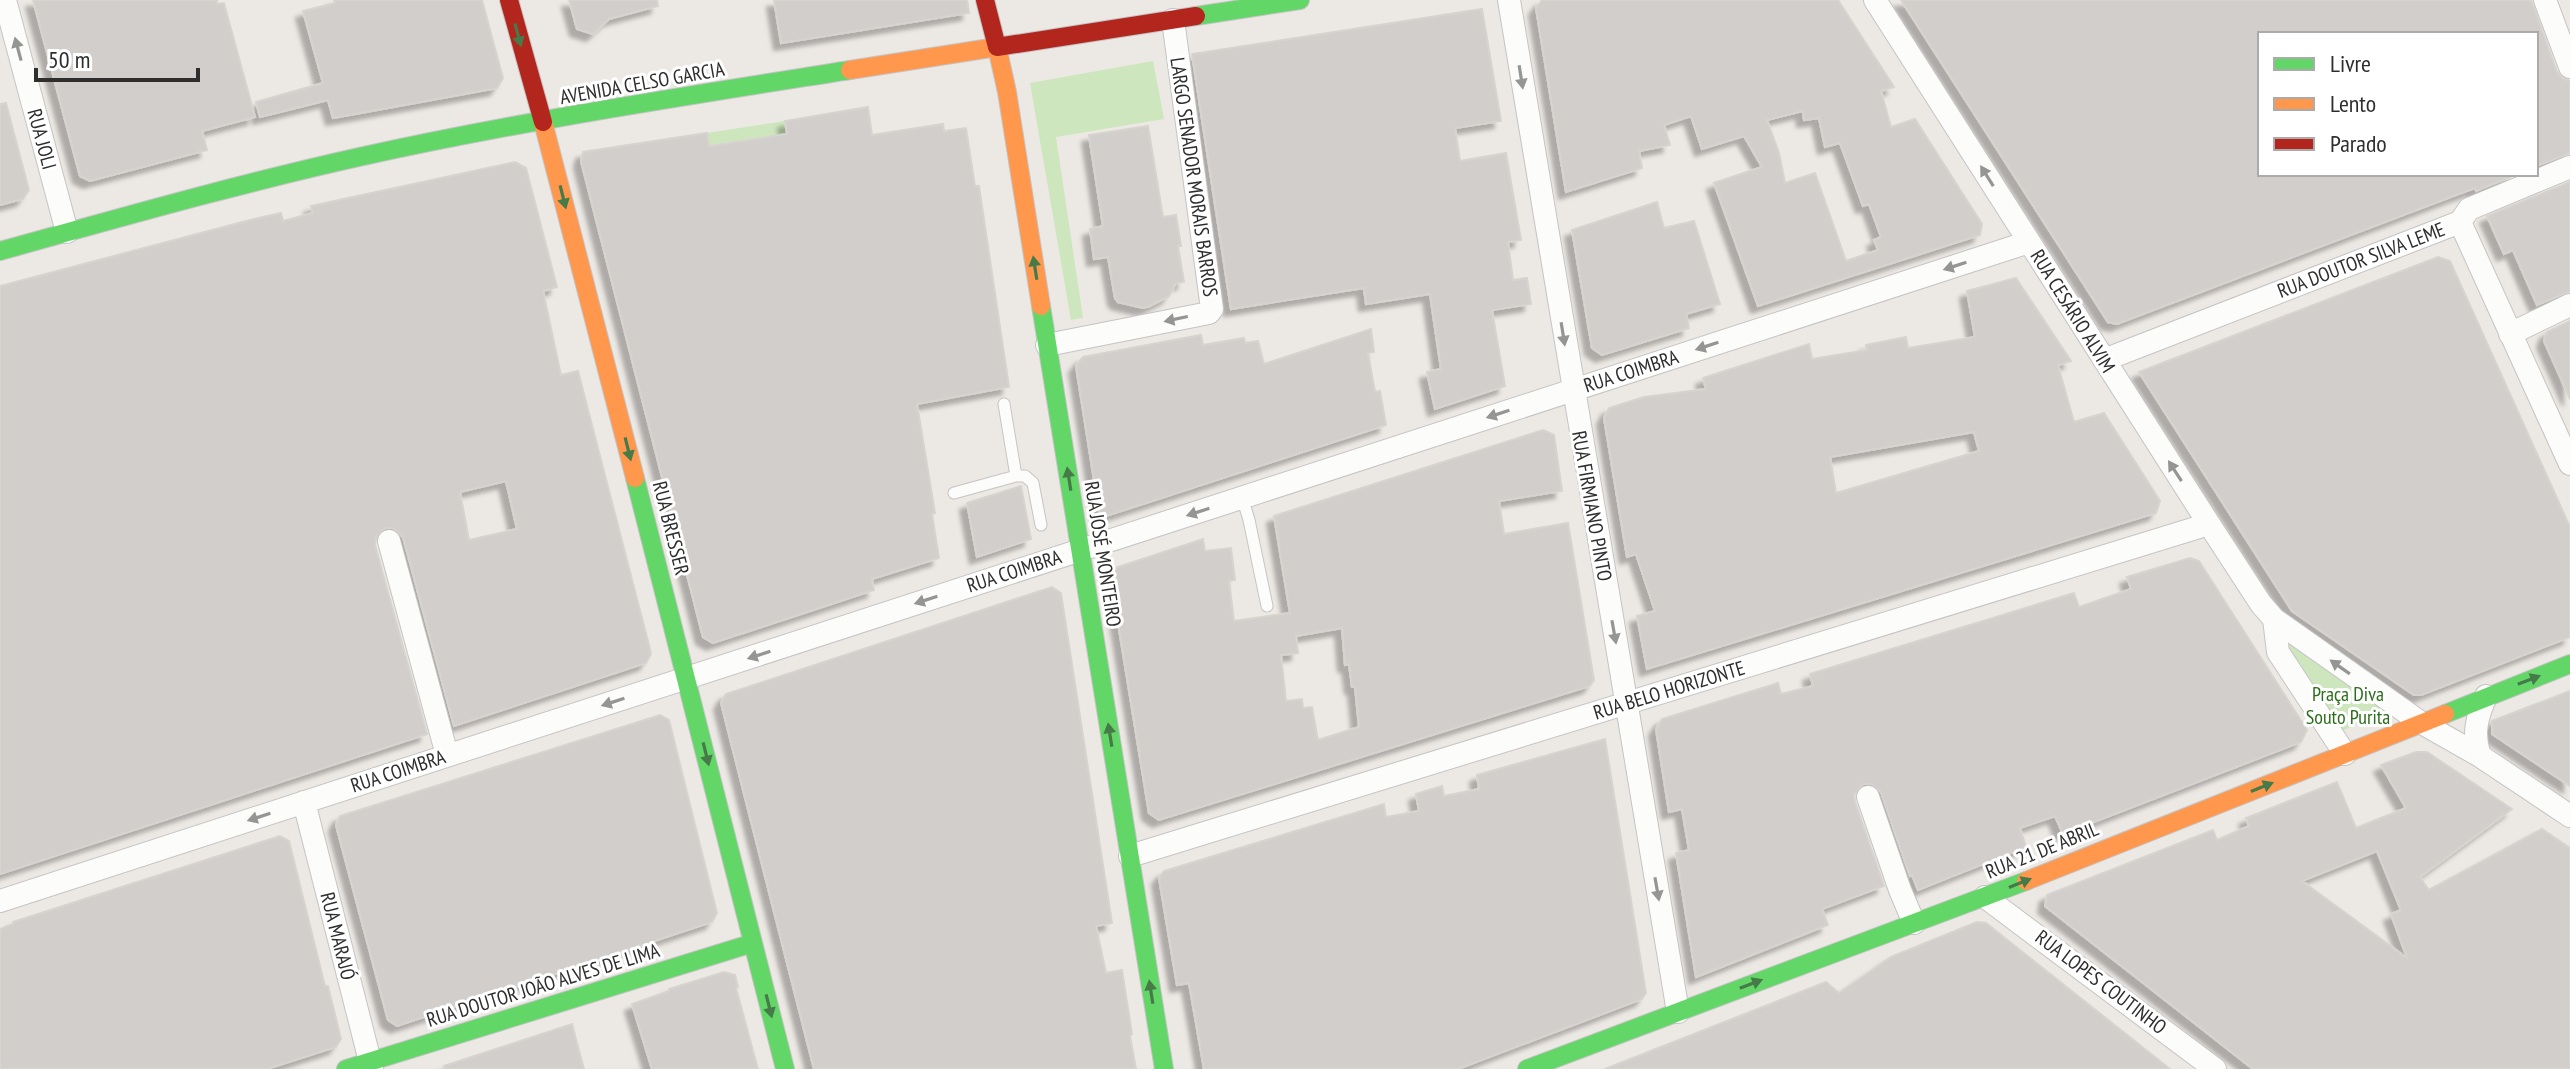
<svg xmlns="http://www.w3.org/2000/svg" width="2570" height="1069" viewBox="0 0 2570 1069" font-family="'PT Sans Narrow',sans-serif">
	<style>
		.green { fill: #cee6be }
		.building { fill: #d1cecb; stroke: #d7d4d0; stroke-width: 2; fill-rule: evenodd; filter: url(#shadow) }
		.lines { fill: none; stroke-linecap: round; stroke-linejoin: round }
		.lane-casing { stroke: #c5c4c5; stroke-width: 13 }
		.street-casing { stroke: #c5c4c5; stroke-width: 24 }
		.fast-casing { stroke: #c5c4c5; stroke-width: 20 }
		.slow-casing { stroke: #c5c4c5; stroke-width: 20 }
		.jam-casing { stroke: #c5c4c5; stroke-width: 20 }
		.lane { stroke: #fcfcfb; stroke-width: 11 }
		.street { stroke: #fcfcfb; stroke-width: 22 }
		.fast { stroke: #63d668; stroke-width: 18 }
		.slow { stroke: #ff974d; stroke-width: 18 }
		.jam { stroke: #b3261e; stroke-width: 18 }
		.oneway { fill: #467a48 }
		.oneway2 { fill: #959594 }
		.labels { text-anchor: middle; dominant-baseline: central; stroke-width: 6; stroke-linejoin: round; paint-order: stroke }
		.street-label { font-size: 20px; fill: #2e2e2e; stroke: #fff }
		.park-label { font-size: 20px; fill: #2c6e1b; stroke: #fff }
	</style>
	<defs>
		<filter id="shadow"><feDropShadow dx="-7" dy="7" stdDeviation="2" flood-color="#0004"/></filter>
	</defs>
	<rect width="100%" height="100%" fill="#ece8e4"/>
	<!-- green -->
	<path class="green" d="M1153 61 1164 119 1056 137 1083 318 1071 320 1030 83Z
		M785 121 787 134 709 146 707 133Z
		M2284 637 2392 711 2339 732 2289 649Z"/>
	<!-- building -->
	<path class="building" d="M33 0H217V4L224 3 255 117 202 131 207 150 90 181 80 176Z
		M334 0H482L503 78 497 88 333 118 328 100 260 117 256 102 323 83 303 11 335 3Z
		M569 0H657L658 6 609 19 593 34 577 29Z
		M774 0H967L969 13 781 43Z
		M1542 0H1838L1894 87 1881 91 1891 127 1915 119 1982 224 1980 235 1758 306 1714 183 1762 167 1744 136 1702 149 1691 116 1664 125 1670 145 1639 151 1642 168 1566 192 1536 8ZM1803 111 1804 120 1819 118 1825 147 1840 143 1863 206 1869 204 1881 237 1874 240 1878 250 1846 261 1815 173 1785 183 1779 153 1767 120Z
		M1901 0H2531L2557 72 2562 78 2570 81V153L2536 166V34H2260V174H2517L2476 191 2475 188 2456 195 2117 324 2108 322Z
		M1482 9 1501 121 1455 128 1460 161 1506 153 1521 240 1508 242 1513 280 1527 278 1531 304 1492 310 1505 386 1435 409 1427 372 1441 369 1430 294 1366 304 1364 288 1231 309 1192 54Z
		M6 103 29 190 23 199 0 205V104Z
		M868 107 872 135 943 124 944 131 966 128 975 186H979L1009 387 917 404 935 513 932 514 939 558 872 579 874 590 713 643 703 637 581 161 583 152 707 133 709 146 787 134 785 121Z
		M1148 126 1163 217 1176 215 1181 246H1178L1184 282 1176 283 1169 296 1150 306 1143 308 1118 302 1115 298 1108 257 1094 259 1090 229 1103 226 1089 135Z
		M515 162 526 168 557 287 543 291 561 375 578 371 650 649 651 654 646 663 454 726 403 537 393 528H385L376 537 375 545 427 734 0 874V286L250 220 281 213 283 221 313 213 311 206ZM506 481 517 529 469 540 460 492Z
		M2570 182V291L2537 305 2513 250 2504 254 2487 216Z
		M1657 202 1664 228 1694 221 1720 304 1686 314 1689 328 1602 355 1592 348 1572 230Z
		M2438 257 2450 261 2570 527V637L2421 695H2414L2292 611 2139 372Z
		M2016 278 2071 361 2058 365 2074 422 2104 413 2160 501 2156 513 1647 669 1637 616 1655 611 1636 554 1627 557 1604 418 1609 408 1644 397 1706 389 1703 378 1809 344 1812 359 1867 350 1866 345 1906 337 1908 348 1975 337 1967 291ZM1974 432 1979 451 1836 493 1830 457Z
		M2570 321V399L2544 341 2547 332Z
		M1371 329 1374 352 1368 353 1375 392 1380 391 1386 425 1100 518 1076 366 1083 357 1201 335 1203 345 1244 338 1245 343 1258 341 1264 364Z
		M1543 430 1554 435 1562 491 1499 501 1504 534 1568 523 1594 680 1590 686 1159 820 1149 813 1111 580 1112 569 1203 539 1205 551 1231 548 1235 580 1229 581 1234 621 1290 613 1274 516ZM1342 628 1345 665 1349 664 1352 687H1355L1359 727 1318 740 1312 707 1303 708 1302 699 1286 701 1281 655 1298 653 1296 636Z
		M1021 486 1031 539 977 557 967 503Z
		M2190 558 2199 561 2307 730 2301 742 2063 834 2055 816 2020 828 2026 847 1918 890 1912 875 1910 876 1881 792 1871 784H1863L1854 794 1855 802 1884 886 1822 909 1828 925 1696 977 1676 853 1689 850 1682 809 1669 812 1656 729 1662 719 1778 683 1781 694 1813 686 1810 674 2074 593 2079 607 2131 589 2127 577Z
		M1052 587 1061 593 1112 923 1096 926 1106 973 1122 970 1132 1034 1130 1036 1136 1069H814L721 703 726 694Z
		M2570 691V786L2492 734V721Z
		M660 715 669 720 717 913 712 922 397 1026 388 1020 336 825 340 816Z
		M1605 739 1646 993 1642 999 1458 1069H1204L1189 983 1177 985 1159 878 1164 871 1384 804 1386 817 1419 811 1416 794 1442 786 1444 796 1479 789 1477 775Z
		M2416 752H2427L2512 809 2420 877 2429 890 2542 829 2570 848V1069H2253L2045 906 2047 895 2213 830 2217 840 2249 826 2246 818 2337 782 2356 828 2406 808 2381 765ZM2377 851 2401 910 2391 914 2407 958 2302 881Z
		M280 836 289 841 325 986H328L341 1039 336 1047 267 1069H0V929L13 924V922Z
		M1977 922 1986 923 2170 1069H1605L1826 982 1839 993 1891 957Z
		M724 972 735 975 738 987 736 988 758 1069H652L632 1004 669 991V989Z
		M572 1024 584 1069H445L444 1066Z"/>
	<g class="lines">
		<defs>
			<path id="lane" d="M1016 476H1025L1033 483 1041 525
				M954 493 1016 476 1004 404
				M1242 497 1249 520 1267 606"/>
			<path id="street" d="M5 0 67 232
				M1509 0 1678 1012
				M1875 0 2209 524 2261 604 2274 619 2420 722 2480 756 2570 816
				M2545 0 2570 67
				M2460 222 2469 209 2570 167
				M2510 334 2570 305
				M1047 345 1209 313 1212 309 1173 20
				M2104 360 2460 222 2570 464
				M389 541 447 755
				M2274 619 2278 652 2345 754
				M2480 756C2472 734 2477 717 2486 696
				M1868 797 1900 890 1914 923
				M304 802 372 1069
				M1130 856 2209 524
				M1985 897 2215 1069
				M0 901 2029 242"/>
			<path id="fast" d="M1196 16 1300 0
				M0 251C119 218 238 184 359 157 521 121 686 96 850 70
				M1041 306 1164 1069
				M635 478 785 1069
				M2445 714 2570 664
				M346 1069 753 943
				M1527 1069 2026 881"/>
			<path id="slow" d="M850 70 997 47 1007 92 1041 306
				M543 122 635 478
				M2026 881 2445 714"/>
			<path id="jam" d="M509 0 543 122
				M985 0 997 47 1196 16"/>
		</defs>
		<!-- lane casing -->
		<use href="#lane" class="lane-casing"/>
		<!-- street casing -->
		<use href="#street" class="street-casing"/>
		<!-- fast casing -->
		<use href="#fast" class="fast-casing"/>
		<!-- slow casing -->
		<use href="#slow" class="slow-casing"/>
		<!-- jam casing -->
		<use href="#jam" class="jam-casing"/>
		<!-- lane -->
		<use href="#lane" class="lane"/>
		<!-- street -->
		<use href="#street" class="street"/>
		<!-- fast -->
		<use href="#fast" class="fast"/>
		<!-- slow -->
		<use href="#slow" class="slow"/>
		<!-- jam -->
		<use href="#jam" class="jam"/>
	</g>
	<!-- one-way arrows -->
	<defs><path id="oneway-solid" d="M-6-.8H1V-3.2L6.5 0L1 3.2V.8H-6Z" transform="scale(2)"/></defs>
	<g class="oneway">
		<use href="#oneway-solid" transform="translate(518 35) rotate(75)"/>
		<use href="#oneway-solid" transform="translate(563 197) rotate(76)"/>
		<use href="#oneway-solid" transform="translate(1035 268) rotate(-99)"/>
		<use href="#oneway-solid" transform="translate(628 449) rotate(76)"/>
		<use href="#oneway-solid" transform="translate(1069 479) rotate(-99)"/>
		<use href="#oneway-solid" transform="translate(2529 680) rotate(-21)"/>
		<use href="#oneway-solid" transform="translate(1110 735) rotate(-99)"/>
		<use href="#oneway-solid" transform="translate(706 754) rotate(76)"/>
		<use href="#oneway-solid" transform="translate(2262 787) rotate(-22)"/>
		<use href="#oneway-solid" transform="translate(2020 883) rotate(-22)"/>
		<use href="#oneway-solid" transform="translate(1751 984) rotate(-21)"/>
		<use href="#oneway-solid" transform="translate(1151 992) rotate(-99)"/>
		<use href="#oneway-solid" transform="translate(769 1006) rotate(76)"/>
	</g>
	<g class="oneway2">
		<use href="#oneway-solid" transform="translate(18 49) rotate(-105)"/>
		<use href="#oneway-solid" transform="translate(1521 77) rotate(81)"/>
		<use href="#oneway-solid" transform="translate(1987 176) rotate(-122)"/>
		<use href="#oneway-solid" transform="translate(1955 266) rotate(162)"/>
		<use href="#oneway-solid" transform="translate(1176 319) rotate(168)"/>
		<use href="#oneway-solid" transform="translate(1563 334) rotate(81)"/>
		<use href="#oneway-solid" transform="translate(1707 346) rotate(162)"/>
		<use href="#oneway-solid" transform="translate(1498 414) rotate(162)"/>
		<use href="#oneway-solid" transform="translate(2175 471) rotate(-123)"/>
		<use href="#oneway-solid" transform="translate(1198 512) rotate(162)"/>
		<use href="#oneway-solid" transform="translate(926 600) rotate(162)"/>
		<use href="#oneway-solid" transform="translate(1614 632) rotate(80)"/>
		<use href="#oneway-solid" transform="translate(759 655) rotate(162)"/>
		<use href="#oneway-solid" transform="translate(2340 667) rotate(-145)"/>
		<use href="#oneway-solid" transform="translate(613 702) rotate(162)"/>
		<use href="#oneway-solid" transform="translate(259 817) rotate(162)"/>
		<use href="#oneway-solid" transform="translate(1657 889) rotate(80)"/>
	</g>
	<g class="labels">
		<!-- street labels -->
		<g class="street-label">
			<text transform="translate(642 83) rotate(-10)">AVENIDA CELSO GARCIA</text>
			<text transform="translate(42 139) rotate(75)">RUA JOLI</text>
			<text transform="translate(1194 177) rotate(82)">LARGO SENADOR MORAIS BARROS</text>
			<text transform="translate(2361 260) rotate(-21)">RUA DOUTOR SILVA LEME</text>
			<text transform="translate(2073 311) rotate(58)">RUA CESÁRIO ALVIM</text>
			<text transform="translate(1631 371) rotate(-18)">RUA COIMBRA</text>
			<text transform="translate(1592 506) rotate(80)">RUA FIRMIANO PINTO</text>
			<text transform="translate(671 528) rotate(76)">RUA BRESSER</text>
			<text transform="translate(1103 554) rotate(81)">RUA JOSÉ MONTEIRO</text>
			<text transform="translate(1014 571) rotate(-18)">RUA COIMBRA</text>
			<text transform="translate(1669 690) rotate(-17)">RUA BELO HORIZONTE</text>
			<text transform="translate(398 771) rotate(-18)">RUA COIMBRA</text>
			<text transform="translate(2042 850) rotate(-22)">RUA 21 DE ABRIL</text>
			<text transform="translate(338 936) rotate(76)">RUA MARAJÓ</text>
			<text transform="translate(2101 982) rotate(37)">RUA LOPES COUTINHO</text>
			<text transform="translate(543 985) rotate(-17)">RUA DOUTOR JOÃO ALVES DE LIMA</text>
		</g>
		<!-- park labels -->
		<g class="park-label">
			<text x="2348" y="694">Praça Diva<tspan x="2348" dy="23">Souto Purita</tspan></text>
		</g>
	</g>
	<!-- legend -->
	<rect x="2258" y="32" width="280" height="144" fill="#ffffff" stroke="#ababab" stroke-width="2"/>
	<rect x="2274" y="58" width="40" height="12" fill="#63d668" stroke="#ababab" stroke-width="2"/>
	<text x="2330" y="72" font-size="24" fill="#2e2e2e">Livre</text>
	<rect x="2274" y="98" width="40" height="12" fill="#ff974d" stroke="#ababab" stroke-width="2"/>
	<text x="2330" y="112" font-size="24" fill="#2e2e2e">Lento</text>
	<rect x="2274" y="138" width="40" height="12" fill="#b3261e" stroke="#ababab" stroke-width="2"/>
	<text x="2330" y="152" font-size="24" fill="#2e2e2e">Parado</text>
	<!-- scale -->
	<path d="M36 68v12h162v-12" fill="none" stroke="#2e2e2e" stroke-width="4"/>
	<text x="48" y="68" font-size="24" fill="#2e2e2e" stroke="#ffffff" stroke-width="6" paint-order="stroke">50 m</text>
</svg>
